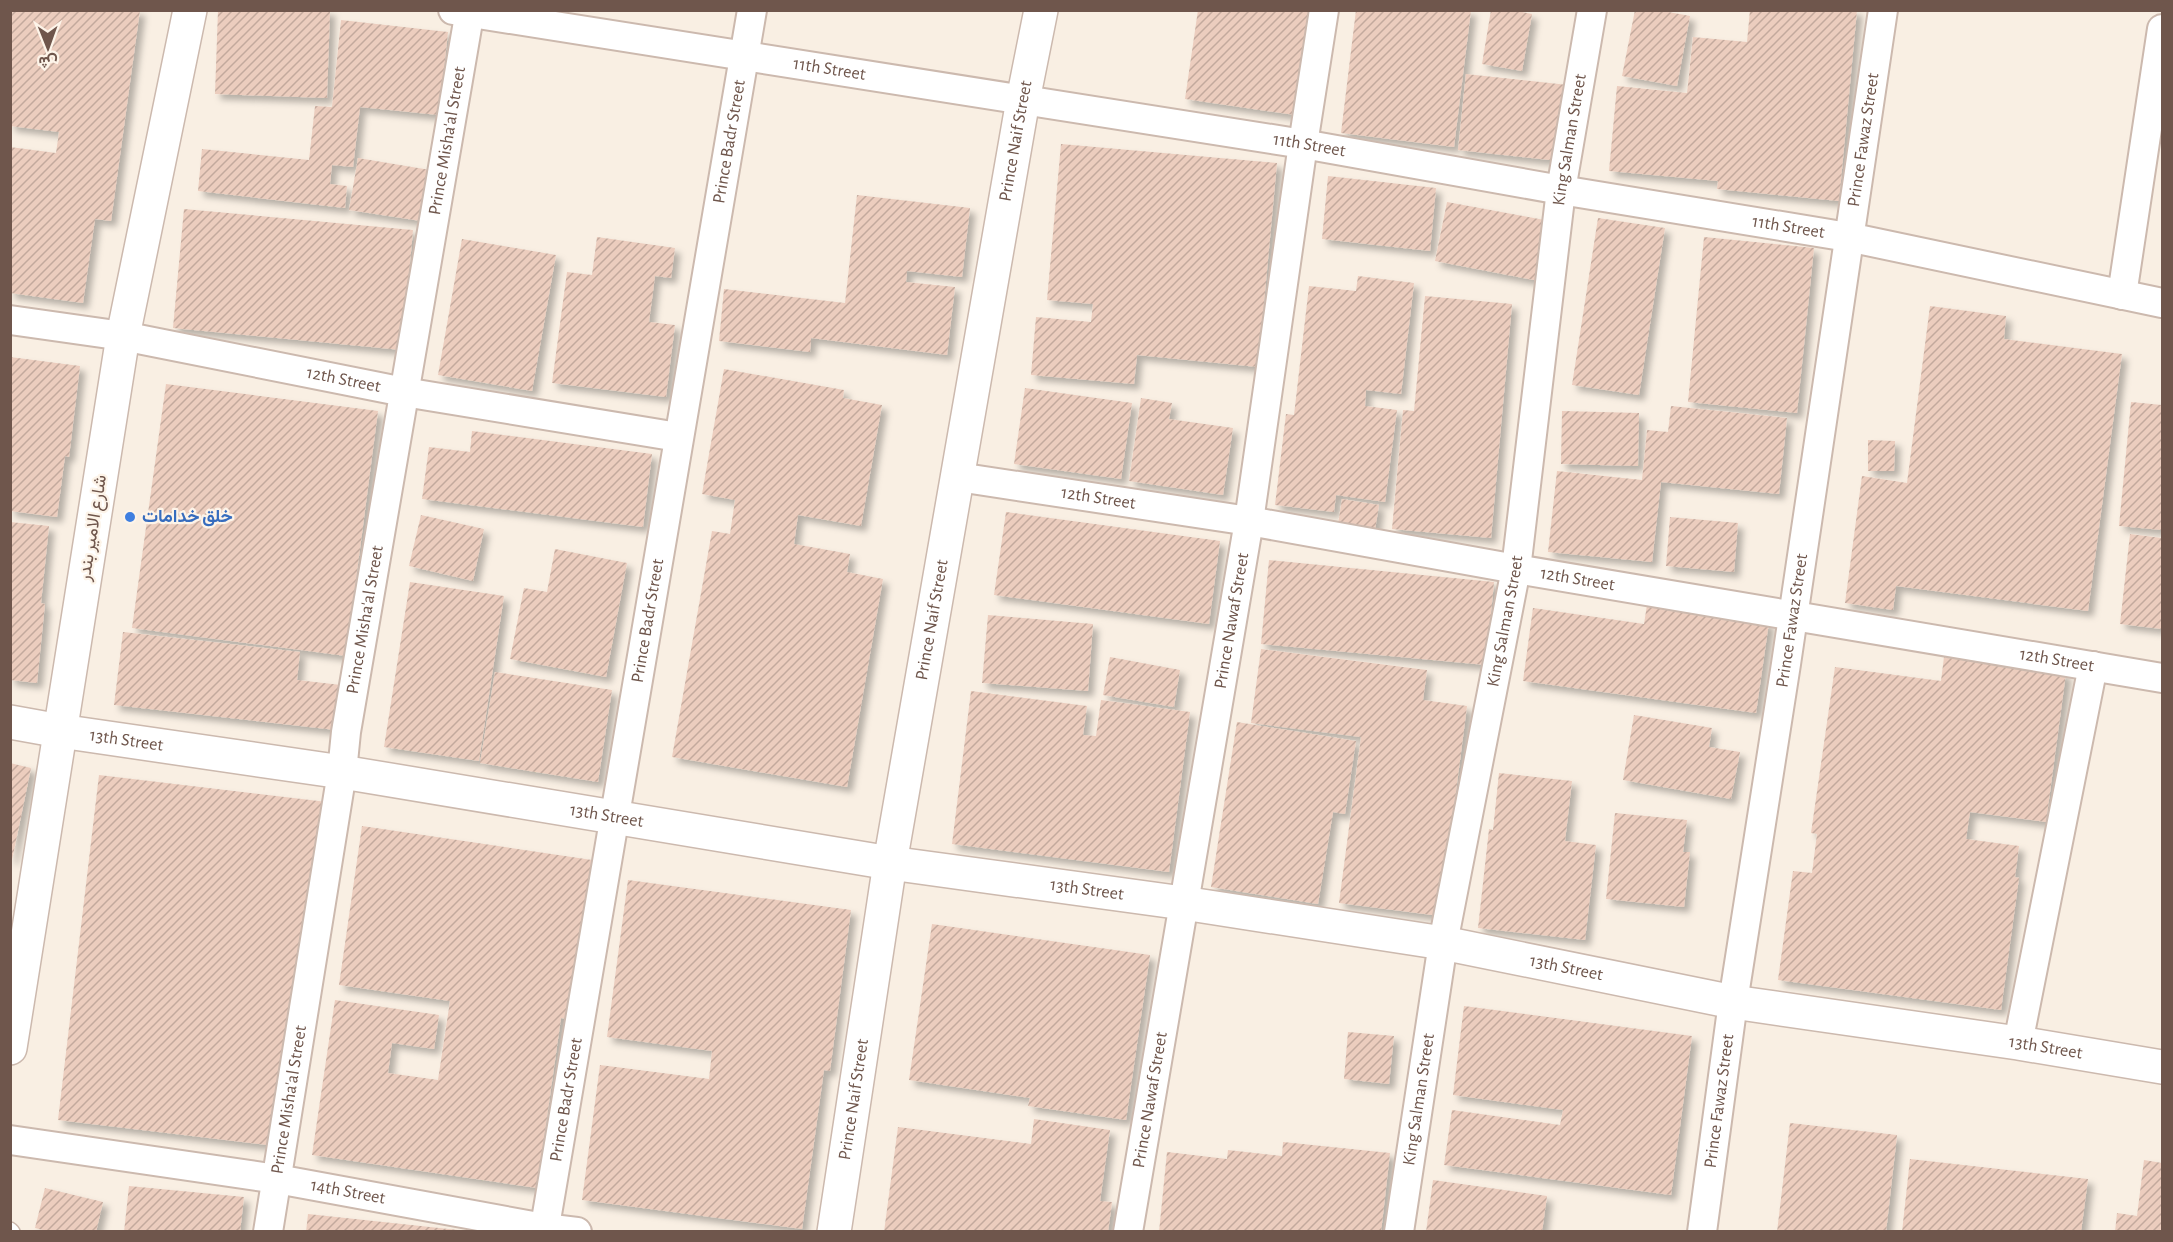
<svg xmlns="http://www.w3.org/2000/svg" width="2173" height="1242" viewBox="0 0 2173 1242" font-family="'Alegreya Sans',Vazirmatn,sans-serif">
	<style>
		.building { fill: url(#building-hatch); filter: url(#shadow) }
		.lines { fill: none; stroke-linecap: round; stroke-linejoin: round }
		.service-casing { stroke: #ccb9ae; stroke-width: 18 }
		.minor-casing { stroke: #ccb9ae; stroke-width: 32 }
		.tertiary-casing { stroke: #ccb9ae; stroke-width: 36 }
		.service { stroke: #fff; stroke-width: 15 }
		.minor { stroke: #fff; stroke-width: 28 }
		.tertiary { stroke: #fff; stroke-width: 33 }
		.shop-dot { fill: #3f7fe0; stroke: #fdf4e9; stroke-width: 2 }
		.labels { text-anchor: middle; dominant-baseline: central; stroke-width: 4.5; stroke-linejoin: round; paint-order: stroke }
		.street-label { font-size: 18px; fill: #6f564c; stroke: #fdf4e9 }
		.shop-label { font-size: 18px; font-weight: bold; fill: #366cbe; stroke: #fdf4e9; text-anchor: start }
	</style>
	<defs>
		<pattern id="building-hatch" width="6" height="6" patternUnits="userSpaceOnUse" patternTransform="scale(1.5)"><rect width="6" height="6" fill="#eccdbe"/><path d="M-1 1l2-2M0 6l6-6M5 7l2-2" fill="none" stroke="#c3a99d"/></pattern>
		<filter id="shadow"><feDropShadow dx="5.5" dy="5.5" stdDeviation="3" flood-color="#0004"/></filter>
	</defs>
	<rect width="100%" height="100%" fill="#f9efe3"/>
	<!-- building -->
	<path class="building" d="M10 10H140L111 221 95 219 83 303 10 293V147L56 153 59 132 10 126Z
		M218 10H330L327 98 215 94Z
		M1198 10H1310L1295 115 1185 99Z
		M1356 10H1471L1454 147 1341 133Z
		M1491 10H1512L1532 14 1522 71 1482 64Z
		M1635 10H1658L1690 16 1677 86 1622 76Z
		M1750 10H1857L1839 201 1717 189 1718 181 1609 171 1617 86 1687 93 1693 37 1747 42Z
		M341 20 448 32 439 115 360 107 353 167 332 165 330 184 347 186 345 208 198 191 202 149 309 160 315 106 332 107Z
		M1466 74 1568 85 1559 161 1458 150Z
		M1061 144 1277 163 1258 367 1137 355 1134 384 1031 375 1036 317 1091 322 1093 304 1047 300Z
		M358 158 430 170 421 221 349 210Z
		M1328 176 1436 188 1430 251 1322 239Z
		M857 195 970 208 962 277 907 271 906 282 955 287 947 355 811 338 810 352 719 341 724 289 845 303Z
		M1447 202 1550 221 1539 281 1435 261Z
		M184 209 413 230 402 350 173 328Z
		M1598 218 1665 228 1639 395 1572 385Z
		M597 237 675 248 671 278 655 276 649 322 675 325 666 397 552 383 567 272 592 275Z
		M1704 237 1814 248 1797 413 1688 402Z
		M462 239 556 255 532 391 438 375Z
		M1358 276 1414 283 1401 394 1366 390 1365 406 1397 410 1385 502 1336 495 1334 512 1275 505 1286 414 1294 415 1309 286 1356 291Z
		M1425 296 1512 304 1491 538 1392 529 1403 410 1414 411Z
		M1930 306 2006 316 2004 339 2122 354 2088 611 1896 586 1893 610 1845 603 1862 476 1907 483Z
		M10 357 80 366 69 457 65 456 57 517 10 511Z
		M724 369 844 390 843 398 882 405 861 526 798 515 794 544 850 554 847 572 883 579 847 787 672 757 712 531 730 534 735 500 702 494Z
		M166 384 378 411 346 656 132 628Z
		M1025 388 1132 403 1121 479 1014 464Z
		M1141 398 1172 403 1169 419 1233 428 1223 495 1129 481Z
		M2131 402 2162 405 2161 450H2162V530L2119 526Z
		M1671 406 1787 418 1779 494 1661 482 1652 562 1548 552 1557 471 1642 480 1647 430 1668 432Z
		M1562 411 1639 413 1638 466 1561 464Z
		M472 431 652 454 643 527 422 499 429 447 470 452Z
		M1868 440 1895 441 1894 471H1868Z
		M1342 499 1379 505 1375 530 1338 524Z
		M1006 512 1220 541 1209 624 994 595Z
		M421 515 484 529 473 581 409 566Z
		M1670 517 1738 523 1734 572 1666 566Z
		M10 522 49 526 41 603 45 604 37 683 10 680Z
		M2130 534 2162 538V629L2120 624Z
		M555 549 627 563 606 677 510 659 524 588 547 592Z
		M1269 560 1494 582 1486 665 1261 644Z
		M410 582 504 596 479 761 384 747Z
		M1647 605 1769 622 1756 713 1523 681 1533 608 1644 624Z
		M988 615 1093 624 1088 691 982 683Z
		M123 632 300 652 297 680 341 685 336 730 114 705Z
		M1261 649 1427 670 1423 700 1467 706 1440 916 1339 903 1361 737 1251 723Z
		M1110 657 1180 670 1174 707 1103 695Z
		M1944 657 2066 673 2046 822 1970 812 1966 839 2019 846 2015 877 2019 878 2001 1010 1778 980 1793 871 1812 873 1817 834 1811 833 1835 667 1941 681Z
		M495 672 612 690 598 782 480 763Z
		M971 691 1087 706 1083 735 1096 736 1101 700 1190 712 1169 872 952 844Z
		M1634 715 1712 728 1709 747 1740 752 1731 799 1623 780Z
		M1237 722 1356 741 1345 814 1333 812 1318 904 1211 887Z
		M10 763 31 768 12 860H10Z
		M1499 773 1572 781 1565 841 1596 845 1585 940 1478 928 1489 829 1493 830Z
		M99 775 327 802 276 1146 58 1120Z
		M1615 813 1687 820 1683 852H1690L1684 907 1606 899Z
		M362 826 592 860 569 1019 561 1018 537 1188 312 1155 335 1000 439 1015 434 1049 392 1043 388 1073 438 1080 450 1001 339 985Z
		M628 880 851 910 830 1071 824 1070 802 1229 582 1200 600 1065 709 1079 712 1051 607 1037Z
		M932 924 1150 955 1126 1120 1028 1106 1030 1098 909 1080Z
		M1464 1006 1692 1036 1671 1195 1444 1165 1452 1110 1560 1125 1563 1110 1453 1095Z
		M1348 1032 1394 1036 1389 1084 1344 1079Z
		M1034 1119 1110 1130 1100 1201 1112 1202 1108 1232H884L898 1127 1031 1144Z
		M1790 1123 1897 1135 1886 1232H1777Z
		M1283 1142 1390 1153 1381 1232H1159L1167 1152 1227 1159 1228 1150 1282 1156Z
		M1910 1159 2088 1179 2081 1232H1902Z
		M2144 1160 2162 1163V1232H2115L2117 1213 2137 1216Z
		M1433 1180 1547 1196 1542 1232H1426Z
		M129 1186 244 1197 240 1232H124Z
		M45 1188 103 1202 96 1232H51L35 1228Z
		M308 1214 458 1230V1232H306Z"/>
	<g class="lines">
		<defs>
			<path id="service" d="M10 1230 12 1232"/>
			<g id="minor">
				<path id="s1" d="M453 10 1303 144 1561 190 1848 237 2162 303"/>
				<path d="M2122 295 2162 29"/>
				<path id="s2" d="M10 320 123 336 404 392 678 437"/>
				<path id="s3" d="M958 477 1249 521 1516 569 2162 678"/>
				<path d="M2018 1043 2093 666"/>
				<path id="s4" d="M10 1140 277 1179 544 1228 577 1232"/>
				<path id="s5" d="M268 1232 342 772 346 732 470 10"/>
				<path id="s6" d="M544 1232 752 10"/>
				<path id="s7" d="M1128 1232 1249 521 1303 144 1324 10"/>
				<path id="s8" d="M1399 1232 1443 943 1516 569 1561 190 1592 10"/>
				<path id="s9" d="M1702 1232 1733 1002 1786 664 1883 10"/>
			</g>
			<g id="tertiary">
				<path id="s10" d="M10 722 60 731 342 772 890 863 1183 903 1443 943 1733 1002 2018 1043 2162 1067"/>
				<path d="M10 1048 123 336 190 10"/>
				<path id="s11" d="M834 1232 890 863 1023 100 1041 10"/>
			</g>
		</defs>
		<!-- service casing -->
		<use href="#service" class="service-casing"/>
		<!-- minor casing -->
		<use href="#minor" class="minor-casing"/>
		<!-- tertiary casing -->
		<use href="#tertiary" class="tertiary-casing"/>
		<!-- service -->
		<use href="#service" class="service"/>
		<!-- minor -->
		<use href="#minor" class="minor"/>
		<!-- tertiary -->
		<use href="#tertiary" class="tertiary"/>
	</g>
	<!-- markers -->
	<circle class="shop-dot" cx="130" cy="517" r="6"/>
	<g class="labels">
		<!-- street labels -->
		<g class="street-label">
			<text stroke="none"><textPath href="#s1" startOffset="381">11th Street</textPath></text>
			<text stroke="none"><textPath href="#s9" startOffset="1104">Prince Fawaz Street</textPath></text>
			<text stroke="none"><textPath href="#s5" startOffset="1106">Prince Misha'al Street</textPath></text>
			<text stroke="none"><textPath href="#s11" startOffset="1106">Prince Naif Street</textPath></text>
			<text stroke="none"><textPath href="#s8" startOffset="1106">King Salman Street</textPath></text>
			<text stroke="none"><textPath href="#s6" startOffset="1106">Prince Badr Street</textPath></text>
			<text stroke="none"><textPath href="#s1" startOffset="867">11th Street</textPath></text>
			<text stroke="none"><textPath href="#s1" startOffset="1353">11th Street</textPath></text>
			<text stroke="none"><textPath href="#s2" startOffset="339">12th Street</textPath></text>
			<text stroke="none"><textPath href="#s3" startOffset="142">12th Street</textPath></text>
			<text transform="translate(93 528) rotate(-81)">شارع الامير بندر</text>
			<text stroke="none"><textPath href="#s3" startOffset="628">12th Street</textPath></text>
			<text stroke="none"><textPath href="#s5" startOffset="620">Prince Misha'al Street</textPath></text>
			<text stroke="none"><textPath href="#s11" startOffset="620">Prince Naif Street</textPath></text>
			<text stroke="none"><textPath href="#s6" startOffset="620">Prince Badr Street</textPath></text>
			<text stroke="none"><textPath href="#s9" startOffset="618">Prince Fawaz Street</textPath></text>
			<text stroke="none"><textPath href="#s7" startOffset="620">Prince Nawaf Street</textPath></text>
			<text stroke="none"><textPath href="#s8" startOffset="620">King Salman Street</textPath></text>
			<text stroke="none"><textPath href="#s3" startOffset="1114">12th Street</textPath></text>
			<text stroke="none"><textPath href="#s10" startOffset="118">13th Street</textPath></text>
			<text stroke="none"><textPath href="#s10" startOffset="604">13th Street</textPath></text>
			<text stroke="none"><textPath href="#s10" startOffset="1090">13th Street</textPath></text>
			<text stroke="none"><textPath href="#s10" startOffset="1576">13th Street</textPath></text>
			<text stroke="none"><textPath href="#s10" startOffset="2062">13th Street</textPath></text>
			<text stroke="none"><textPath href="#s5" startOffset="134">Prince Misha'al Street</textPath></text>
			<text stroke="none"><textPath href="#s6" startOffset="134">Prince Badr Street</textPath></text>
			<text stroke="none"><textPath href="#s11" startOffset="134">Prince Naif Street</textPath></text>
			<text stroke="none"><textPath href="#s7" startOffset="134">Prince Nawaf Street</textPath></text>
			<text stroke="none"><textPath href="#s8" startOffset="134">King Salman Street</textPath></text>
			<text stroke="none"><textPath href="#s9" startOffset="132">Prince Fawaz Street</textPath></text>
			<text stroke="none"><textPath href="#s4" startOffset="342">14th Street</textPath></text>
		</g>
		<!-- shop labels -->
		<g class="shop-label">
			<text x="142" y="517">خلق خدامات</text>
		</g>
	</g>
	<!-- border -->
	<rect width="2173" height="1242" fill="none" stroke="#6f564c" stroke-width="24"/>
	<!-- north arrow -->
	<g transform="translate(48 48) rotate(179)" stroke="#fdf4e9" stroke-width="4.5" paint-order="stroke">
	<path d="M0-4.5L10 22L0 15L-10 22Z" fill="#6f564c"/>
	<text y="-9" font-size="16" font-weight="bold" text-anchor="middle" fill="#6f564c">ش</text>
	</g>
</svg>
